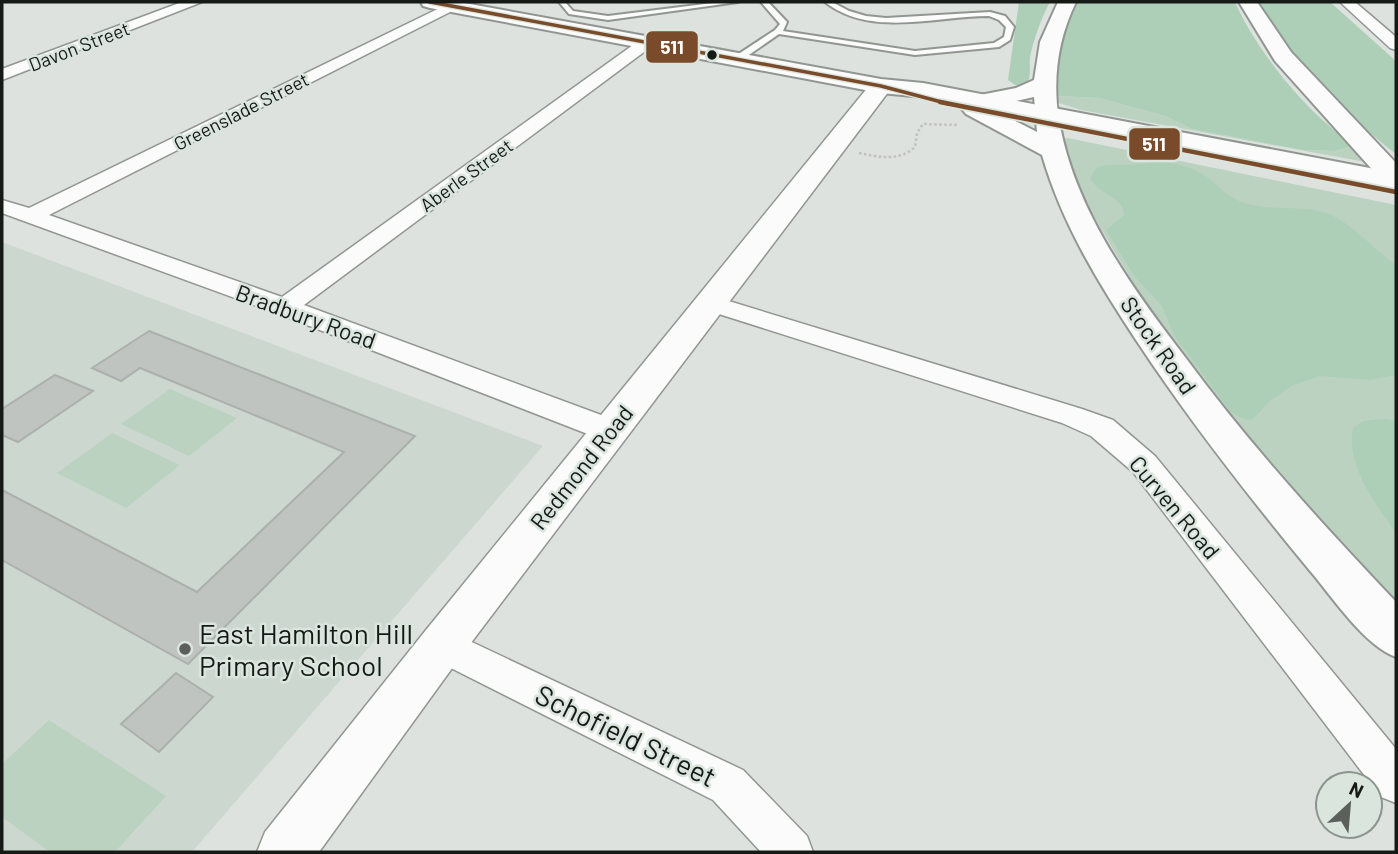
<svg xmlns="http://www.w3.org/2000/svg" width="1398" height="854" viewBox="0 0 1398 854" font-family="Barlow,sans-serif">
	<style>
		.built { fill: #ccd8cf }
		.green { fill: #bbd2c1 }
		.forest { fill: #adcfb7 }
		.building { fill: #bfc4c0; stroke: #acb0ac; stroke-width: 2 }
		.lines { fill: none; stroke-linecap: round; stroke-linejoin: round }
		.service-casing { stroke: #929693; stroke-width: 4 }
		.minor-casing { stroke: #929693; stroke-width: 3 }
		.tertiary-casing { stroke: #929693; stroke-width: 3 }
		.secondary-casing { stroke: #929693; stroke-width: 4 }
		.trunk-casing { stroke: #929693; stroke-width: 4 }
		.path { stroke: #c0c0c0; stroke-width: 2.5; stroke-dasharray: 2.5 2.5; stroke-linecap: butt }
		.service { fill: #fafbfa; fill-rule: evenodd }
		.minor { fill: #fafbfa; fill-rule: evenodd }
		.tertiary { fill: #fafbfa; fill-rule: evenodd }
		.secondary { fill: #fafbfa; fill-rule: evenodd }
		.trunk { fill: #fafbfa; fill-rule: evenodd }
		.bus-1-far1-casing { stroke: #dae5dd; stroke-width: 6 }
		.bus-1-casing { stroke: #dae5dd; stroke-width: 8 }
		.bus-1-far1 { stroke: #7a4b2a; stroke-width: 3.5 }
		.bus-1 { stroke: #7a4b2a; stroke-width: 4.5 }
		.bus-dot { fill: #161a17; stroke: #dae5dd; stroke-width: 2.5 }
		.poi-dot { fill: #5c605d; stroke: #dae5dd; stroke-width: 2.5 }
		.labels { text-anchor: middle; dominant-baseline: central; stroke-width: 5; stroke-linejoin: round; paint-order: stroke }
		.far-street-label { font-size: 19px; fill: #161a17; stroke: #dae5dd }
		.street-label { font-size: 23px; fill: #161a17; stroke: #dae5dd }
		.near-poi-label { font-size: 28px; fill: #161a17; stroke: #dae5dd; text-anchor: start }
		.near-street-label { font-size: 28px; fill: #161a17; stroke: #dae5dd }
		.line-badge { stroke: #dae5dd; stroke-width: 2.5 }
		.badge-label { font-size: 19px; text-anchor: middle; font-weight: bold; fill: #fff }
	</style>
	<rect width="100%" height="100%" fill="#dde2de"/>
	<!-- built -->
	<path class="built" d="M2 242 543 446 192 852H2Z"/>
	<!-- green -->
	<path class="green" d="M1057 96 1099 98 1165 116 1192 129 1302 150 1335 151 1355 145 1371 163 1081 110 1059 103Z
		M1068 138 1396 205V604C1298 499 1200 393 1125 269 1100 228 1075 186 1064 139Z
		M170 389 237 418 189 456 121 424Z
		M112 433 180 465 126 508 57 473Z
		M49 720 166 796 115 852H50L2 817V764Z"/>
	<!-- forest -->
	<path class="forest" d="M1019 2H1050C1041 19 1034 38 1030 57 1029 67 1032 77 1026 86L1018 87 1008 80Z
		M1075 2H1235C1257 52 1309 116 1355 145L1335 151 1302 150 1192 129 1165 116 1099 98 1057 96C1052 64 1060 30 1075 2Z
		M1259 2H1330L1396 61V154C1350 118 1282 57 1259 2Z
		M1156 161C1173 163 1193 166 1207 177 1217 184 1226 195 1237 200 1263 212 1295 205 1323 212 1349 219 1373 249 1396 265V375L1370 380 1320 376 1293 385 1270 401 1253 419 1247 420 1237 416 1230 411 1174 335 1162 306 1135 277 1106 230 1124 215C1124 197 1099 195 1090 178L1097 167C1117 162 1137 167 1156 161Z
		M1385 419 1396 421V533C1375 503 1346 466 1353 428L1363 421Z"/>
	<!-- building -->
	<path class="building" d="M149 331 415 436 188 664 2 560V490L197 592 344 452 140 368 121 381 92 368Z
		M55 375 93 391 18 442 2 435V409Z
		M176 673 213 697 159 752 121 724Z"/>
	<g class="lines">
		<defs>
			<path id="service" d="M559 2H565L573 11 608 16 721 2H738L608 20 569 14Z
				M761 2H768L787 22 783 31 915 51 994 43 1004 37 1006 27 999 20 989 16C936 16 871 38 825 2H832L849 11 866 16 886 18 990 12 1005 16 1014 27 1010 40 999 47 915 55 779 34 740 61H734V57L775 30 780 24Z"/>
			<path id="minor" d="M182 2H202L2 80V69Z
				M452 2 458 6 456 9 49 215 282 297 640 40H652L654 43 652 46 304 305 620 422 624 430 620 438 609 441 598 438 276 313 2 213V200L29 208Z
				M1340 2H1355L1396 37V50L1390 48Z
				M709 295 1082 409 1113 420 1155 456 1396 749V803L1381 797 1133 472 1091 436 1062 423 700 308 696 303 700 298Z
				M442 628 743 770 807 836 813 852H761L713 800 429 657 423 645 429 633Z"/>
			<path id="tertiary" d="M881 80 889 81 892 86 889 91 458 660 319 852H257L265 832 426 630 873 81Z"/>
			<path id="secondary" d="M421 2H459L881 79 923 83 1396 173V189L923 97 881 93 430 8 423 6Z"/>
			<path id="trunk" d="M1058 2H1076C1060 35 1054 68 1057 105 1067 199 1129 284 1185 357 1249 444 1322 524 1396 602V657C1365 646 1333 598 1311 572 1250 498 1191 423 1138 343 1099 284 1062 224 1042 155L966 114 962 109 966 104 972 102 975 96 1016 88 1034 80 1040 42ZM1034 97 1037 132 988 107Z
				M1239 2H1257L1291 52 1396 163V187L1386 185 1275 61Z"/>
		</defs>
		<!-- service casing -->
		<use href="#service" class="service-casing"/>
		<!-- minor casing -->
		<use href="#minor" class="minor-casing"/>
		<!-- tertiary casing -->
		<use href="#tertiary" class="tertiary-casing"/>
		<!-- secondary casing -->
		<use href="#secondary" class="secondary-casing"/>
		<!-- trunk casing -->
		<use href="#trunk" class="trunk-casing"/>
		<!-- path -->
		<path class="path" d="M859 153C879 157 898 162 915 147L917 133 923 124 959 125"/>
		<!-- service -->
		<use href="#service" class="service"/>
		<!-- minor -->
		<use href="#minor" class="minor"/>
		<!-- tertiary -->
		<use href="#tertiary" class="tertiary"/>
		<!-- secondary -->
		<use href="#secondary" class="secondary"/>
		<!-- trunk -->
		<use href="#trunk" class="trunk"/>
		<defs>
			<path id="bus-1-far1" d="M430 2 881 86 949 104"/>
			<path id="bus-1" d="M940 102 1396 192"/>
		</defs>
		<!-- bus-1-far1 casing -->
		<use href="#bus-1-far1" class="bus-1-far1-casing"/>
		<!-- bus-1 casing -->
		<use href="#bus-1" class="bus-1-casing"/>
		<!-- bus-1-far1 -->
		<use href="#bus-1-far1" class="bus-1-far1"/>
		<!-- bus-1 -->
		<use href="#bus-1" class="bus-1"/>
	</g>
	<!-- markers -->
	<circle class="bus-dot" cx="712" cy="55" r="6"/>
	<circle class="poi-dot" cx="185" cy="649" r="7"/>
	<g class="labels">
		<!-- far-street labels -->
		<g class="far-street-label">
			<text transform="translate(79 46) rotate(-21)">Davon Street</text>
			<text transform="translate(241 111) rotate(-27)">Greenslade Street</text>
			<text transform="translate(466 175) rotate(-36)">Aberle Street</text>
		</g>
		<!-- street labels -->
		<g class="street-label">
			<text transform="translate(306 316) rotate(20)">Bradbury Road</text>
			<text transform="translate(1159 345) rotate(55)">Stock Road</text>
			<text transform="translate(581 467) rotate(-52)">Redmond Road</text>
			<text transform="translate(1175 507) rotate(50)">Curven Road</text>
		</g>
		<!-- near-poi labels -->
		<g class="near-poi-label">
			<text x="199" y="633">East Hamilton Hill<tspan x="199" dy="32">Primary School</tspan></text>
		</g>
		<!-- near-street labels -->
		<g class="near-street-label">
			<text transform="translate(626 735) rotate(26)">Schofield Street</text>
		</g>
	</g>
	<g class="line-badge">
		<rect x="645" y="30" width="54" height="34" rx="7" fill="#7a4b2a"/>
		<rect x="1128" y="127" width="53" height="34" rx="7" fill="#7a4b2a"/>
	</g>
	<g class="badge-label">
		<text x="672" y="54">511</text>
		<text x="1154" y="151">511</text>
	</g>
	<!-- border -->
	<rect width="1398" height="854" fill="none" stroke="#161a17" stroke-width="7"/>
	<!-- north arrow -->
	<g transform="translate(1349 805) rotate(26)"><circle r="33" fill="#dae5dd" stroke="#8c948e" stroke-width="2"/>
	<path d="M0-5L12 26L0 18L-12 26Z" fill="#5c605d"/>
	<text y="-10" font-size="19" font-weight="bold" text-anchor="middle" fill="#161a17">N</text>
	</g>
</svg>
